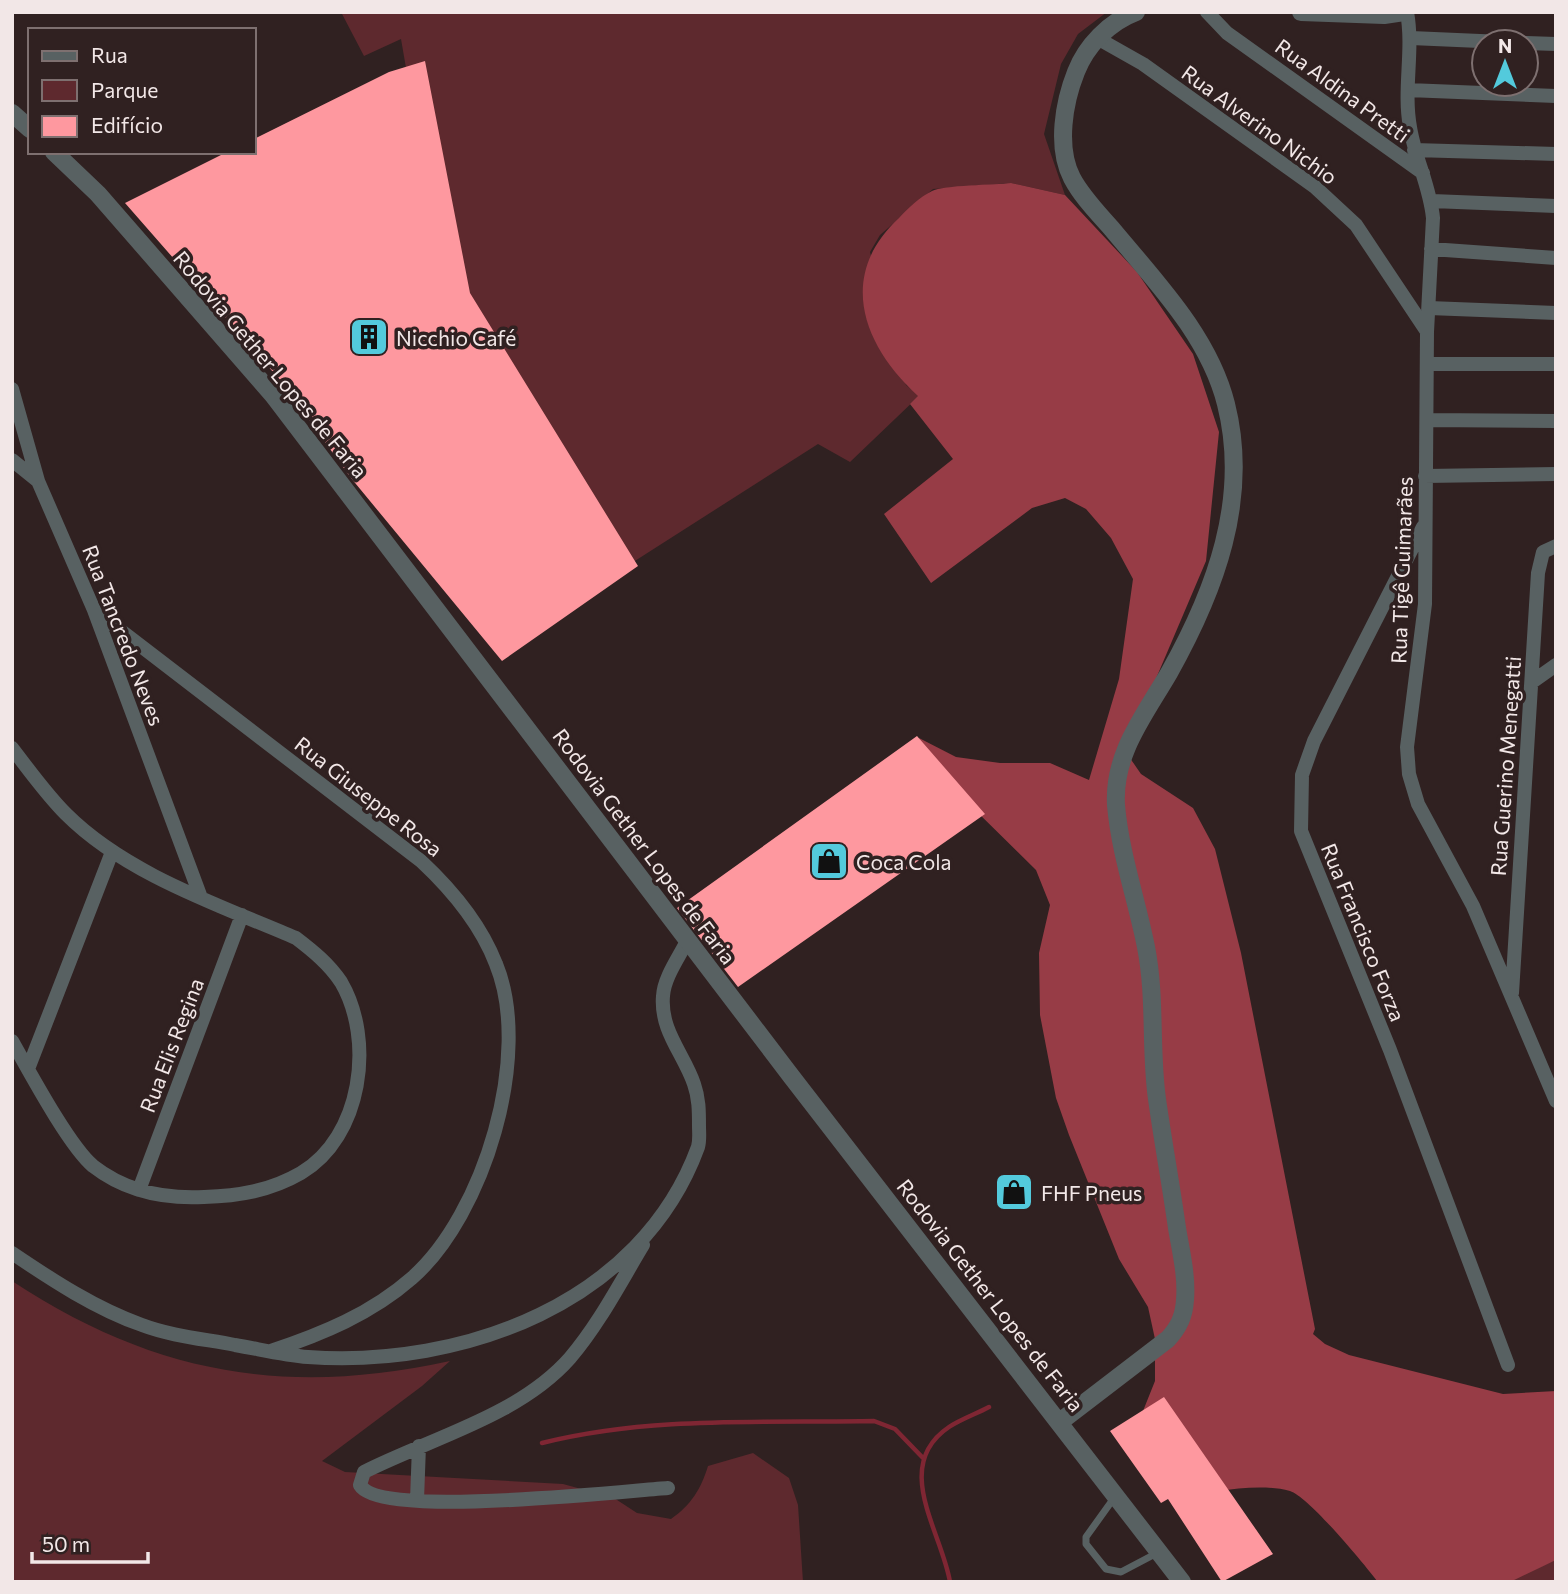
<svg xmlns="http://www.w3.org/2000/svg" width="1568" height="1594" viewBox="0 0 1568 1594" font-family="Commissioner,sans-serif">
	<style>
		.green { fill: #5e292e }
		.forest { fill: #973c46 }
		.lines { fill: none; stroke-linecap: round; stroke-linejoin: round }
		.stream { stroke: #7f2633; stroke-width: 4.5 }
		.building { fill: #fe989f }
		.service { stroke: #586162; stroke-width: 7 }
		.minor { stroke: #586162; stroke-width: 14 }
		.tertiary { stroke: #586162; stroke-width: 18 }
		.labels { text-anchor: middle; dominant-baseline: central; stroke-width: 7; stroke-linejoin: round; paint-order: stroke }
		.street-label { font-size: 21px; fill: #f2e7e7; stroke: #302121 }
		.poi-label { font-size: 21px; fill: #f2e7e7; stroke: #302121; text-anchor: start }
	</style>
	<rect width="100%" height="100%" fill="#302121"/>
	<!-- green -->
	<path class="green" d="M341 12H1107L1078 34 1061 64 1044 134 1065 195 1011 183 933 189 880 235 870 252 906 385 919 396 850 462 818 444 497 649 452 334 401 39 364 56Z
		M12 1281C153 1374 286 1397 450 1361L422 1386 322 1461 345 1472 563 1484 614 1498 637 1513 671 1519C691 1505 701 1489 708 1466L753 1453 789 1478 798 1505 803 1582H12Z
		M1556 1560V1582H1510L1513 1578Z"/>
	<!-- forest -->
	<path class="forest" d="M1011 183 1065 195 1137 272 1193 354 1219 432 1206 561 1149 695 1123 748 1141 774 1193 808 1215 849 1241 953 1315 1329 1313 1334 1325 1344 1349 1355 1503 1394 1556 1391V1560L1510 1582H1378C1364 1564 1309 1497 1290 1491 1267 1485 1241 1488 1218 1491L1143 1411 1155 1381V1339L1148 1307 1119 1259 1069 1135 1056 1098 1040 1015 1039 953 1050 905 1036 870 968 803 931 777 919 738 956 757 1000 763H1050L1089 780 1119 679 1133 579 1111 538 1086 509 1065 498 1032 508 931 583 884 514 953 459 910 404 918 396C862 345 837 275 899 218 908 208 920 197 932 191 943 185 995 185 1011 183Z"/>
	<g class="lines">
		<!-- stream -->
		<path class="stream" d="M542 1443C650 1416 763 1423 874 1421L895 1429 924 1459
			M950 1582C942 1532 891 1466 949 1427 961 1419 976 1414 989 1407"/>
	</g>
	<!-- building -->
	<path class="building" d="M425 61 470 293 638 566 502 661 351 478 280 380 125 203 227 152H254V139L389 72Z
		M917 736 985 814 738 987 677 908Z
		M1164 1397 1273 1554 1222 1582 1168 1499 1161 1503 1110 1431Z"/>
	<g class="lines">
		<!-- service -->
		<path class="service" d="M1114 1498 1086 1537V1544L1106 1569 1121 1572 1159 1552"/>
		<!-- minor -->
		<path class="minor" d="M1207 12 1227 33 1423 173
			M1407 12C1414 51 1403 89 1410 127 1415 159 1430 186 1433 218L1427 332 1425 604 1407 747 1409 774 1418 804 1473 906 1556 1101
			M1097 38 1143 64 1315 187 1356 225 1426 330
			M1411 38 1503 42
			M1526 43 1556 44
			M1408 90 1556 96
			M1414 150 1556 154
			M1432 201 1556 206
			M1431 249 1556 258
			M1429 308 1556 313
			M1427 364H1556
			M12 389 38 481 94 610 200 895
			M1427 420 1556 421
			M12 460 38 481
			M1425 476 1556 474
			M1423 527 1314 741 1302 775 1301 831 1390 1050 1508 1365
			M94 610 421 861C451 889 481 925 496 964 533 1054 484 1215 412 1278 371 1314 322 1334 271 1351
			M1532 682 1556 665
			M12 748C29 770 46 794 66 814 126 874 219 905 296 938 313 951 329 964 341 982 375 1040 362 1137 301 1173 270 1191 238 1196 204 1197 165 1199 125 1191 93 1166 69 1146 29 1071 12 1041
			M1512 993 1538 573 1543 552 1556 546
			M28 1069 112 852
			M139 1190 242 915
			M643 1245C620 1283 599 1324 570 1358 519 1416 431 1438 364 1472L360 1485C379 1519 624 1491 668 1488
			M12 1253C52 1280 96 1309 142 1325 171 1336 204 1339 235 1345 259 1349 283 1355 308 1357 463 1368 641 1303 698 1147 700 1140 699 1133 699 1126 699 1111 699 1098 694 1084 684 1054 660 1031 663 996 664 977 680 956 688 939
			M417 1500 419 1446"/>
		<!-- tertiary -->
		<path class="tertiary" d="M1301 12 1384 15 1404 12
			M12 113 30 129
			M54 152 98 194 273 395 791 1076 1182 1582
			M1061 1421 1168 1339C1179 1327 1184 1316 1185 1300 1187 1276 1181 1252 1177 1228 1171 1185 1163 1142 1157 1099 1150 1049 1156 998 1146 947 1137 901 1120 853 1116 805 1113 754 1144 716 1169 673 1215 591 1250 499 1226 404 1209 336 1155 281 1112 229 1098 213 1082 197 1072 178 1056 147 1064 102 1076 72 1086 46 1109 22 1136 12"/>
	</g>
	<!-- icons -->
	<defs>
		<symbol id="building-square" viewBox="-11 -11 22 22"><rect x="-9" y="-9" width="18" height="18" rx="4" fill="#53cadc" stroke="#302121"/><path d="M-4-6H4V6H1V3H-1V6H-4ZM-2.5-4.3h1.7v1.8h-1.7ZM.8-4.3h1.7v1.8H.8ZM-2.5-1h1.7V.8h-1.7ZM.8-1h1.7V.8H.8Z" fill="#111"/></symbol>
		<symbol id="shop-square" viewBox="-11 -11 22 22"><rect x="-9" y="-9" width="18" height="18" rx="4" fill="#53cadc" stroke="#302121"/><path d="M-5-2.5h2.3a2.7 3.5 0 0 1 5.4 0H5L5.5 6h-11ZM-1.5-2.5h3a1.5 2.3 0 0 0-3 0Z" fill="#111"/></symbol>
	</defs>
	<g fill-rule="evenodd">
		<use href="#building-square" x="347" y="315" width="44" height="44"/>
		<use href="#shop-square" x="807" y="839" width="44" height="44"/>
		<use href="#shop-square" x="992" y="1170" width="44" height="44"/>
	</g>
	<g class="labels">
		<!-- street labels -->
		<g class="street-label">
			<text transform="translate(1343 90) rotate(36)">Rua Aldina Pretti</text>
			<text transform="translate(1260 124) rotate(36)">Rua Alverino Nichio</text>
			<text transform="translate(271 364) rotate(50)">Rodovia Gether Lopes de Faria</text>
			<text transform="translate(1401 570) rotate(-88)">Rua Tigê Guimarães</text>
			<text transform="translate(124 635) rotate(69)">Rua Tancredo Neves</text>
			<text transform="translate(1505 766) rotate(-86)">Rua Guerino Menegatti</text>
			<text transform="translate(369 796) rotate(38)">Rua Giuseppe Rosa</text>
			<text transform="translate(645 846) rotate(53)">Rodovia Gether Lopes de Faria</text>
			<text transform="translate(1364 932) rotate(68)">Rua Francisco Forza</text>
			<text transform="translate(171 1045) rotate(-69)">Rua Elis Regina</text>
			<text transform="translate(991 1295) rotate(52)">Rodovia Gether Lopes de Faria</text>
		</g>
		<!-- poi labels -->
		<g class="poi-label">
			<text x="396" y="337">Nicchio Café</text>
			<text x="856" y="861">Coca Cola</text>
			<text x="1041" y="1192">FHF Pneus</text>
		</g>
	</g>
	<!-- border -->
	<rect width="1568" height="1594" fill="none" stroke="#f2e7e7" stroke-width="28"/>
	<!-- legend -->
	<rect x="28" y="28" width="228" height="126" fill="#302121" stroke="#7e7070" stroke-width="2"/>
	<rect x="42" y="51" width="35" height="10" fill="#586162" stroke="#7e7070" stroke-width="2"/>
	<text x="91" y="63" font-size="21" fill="#f2e7e7">Rua</text>
	<rect x="42" y="80" width="35" height="21" fill="#5e292e" stroke="#7e7070" stroke-width="2"/>
	<text x="91" y="98" font-size="21" fill="#f2e7e7">Parque</text>
	<rect x="42" y="116" width="35" height="21" fill="#fe989f" stroke="#7e7070" stroke-width="2"/>
	<text x="91" y="133" font-size="21" fill="#f2e7e7">Edifício</text>
	<!-- north arrow -->
	<g transform="translate(1505 63)"><circle r="33" fill="#302121" stroke="#7e7070" stroke-width="2"/>
	<path d="M0-5L12 26L0 18L-12 26Z" fill="#53cadc"/>
	<text y="-10" font-size="19" font-weight="bold" text-anchor="middle" fill="#f2e7e7">N</text>
	</g>
	<!-- scale -->
	<path d="M32 1552v10h116v-10" fill="none" stroke="#f2e7e7" stroke-width="3.5"/>
	<text x="42" y="1552" font-size="21" fill="#f2e7e7" stroke="#302121" stroke-width="5" paint-order="stroke">50 m</text>
</svg>
